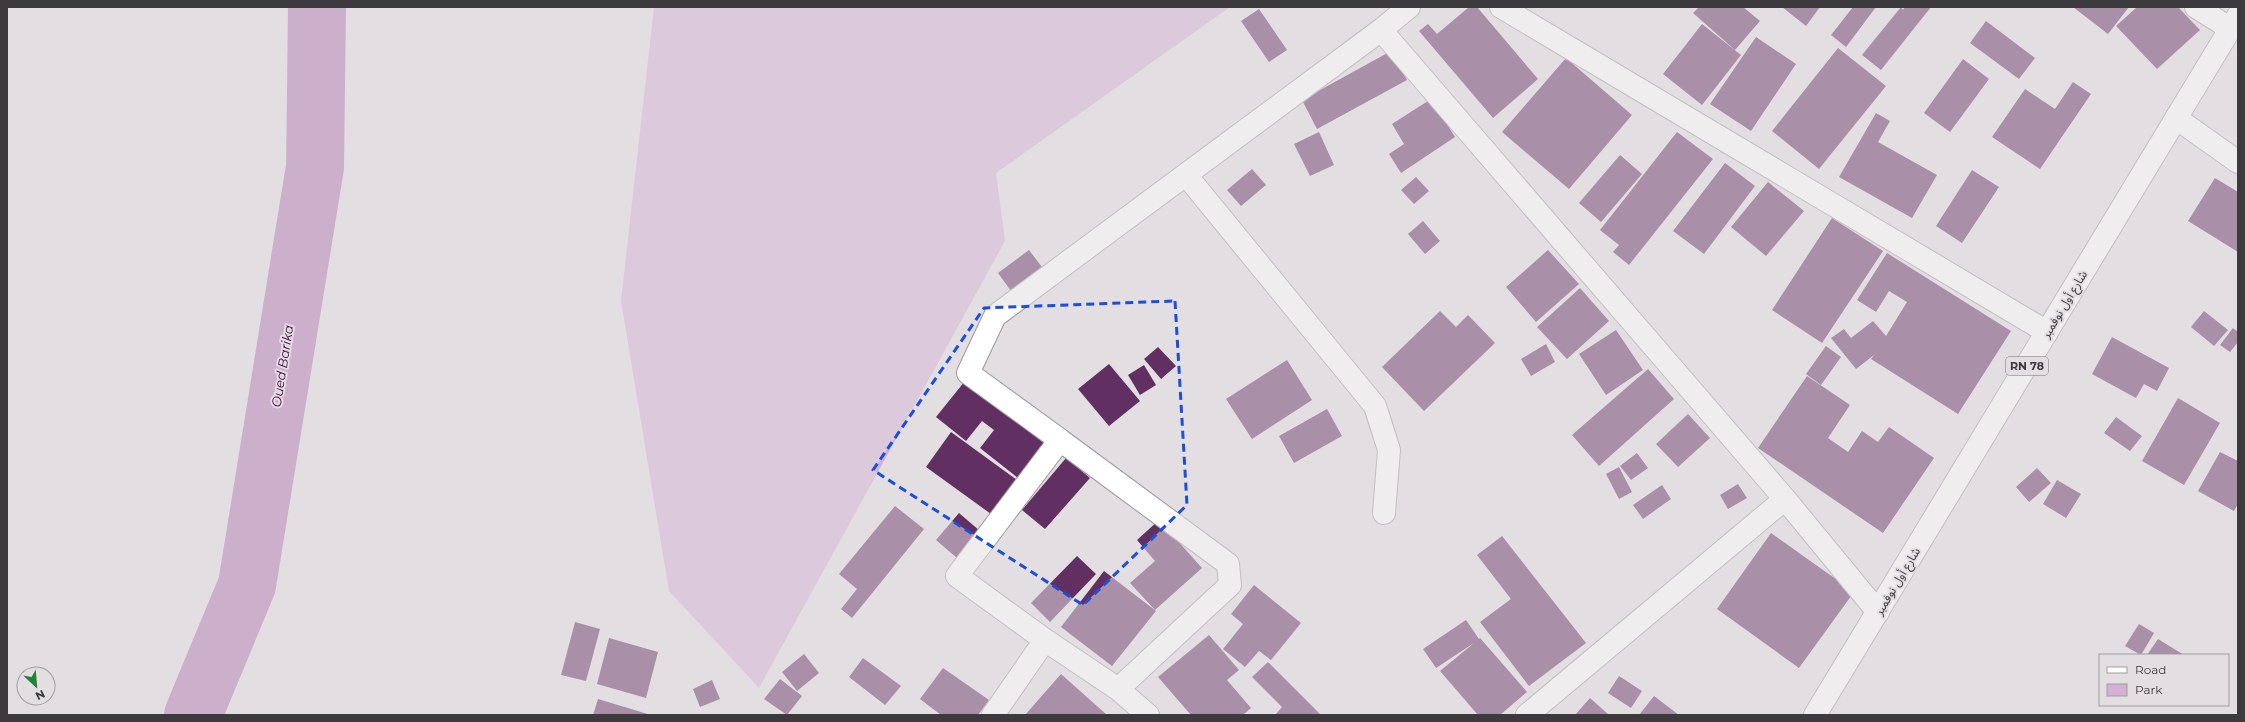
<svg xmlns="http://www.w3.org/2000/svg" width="2245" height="722" viewBox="0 0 2245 722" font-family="Montserrat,'Noto Sans Arabic',sans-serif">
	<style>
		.green { fill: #d5b0d4 }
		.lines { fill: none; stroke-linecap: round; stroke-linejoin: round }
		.river { stroke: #b078b0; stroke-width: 58 }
		.building { fill: #622f63 }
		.minor-casing { stroke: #9b979b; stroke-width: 24 }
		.major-casing { stroke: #9b979b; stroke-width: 24 }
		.minor { stroke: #fff; stroke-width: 22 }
		.major { stroke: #fff; stroke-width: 22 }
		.marked { fill: none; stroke: #1d4ed8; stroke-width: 3; stroke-dasharray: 8 5; stroke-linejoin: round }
		.labels { text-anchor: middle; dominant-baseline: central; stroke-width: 4; stroke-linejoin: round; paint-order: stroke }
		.shield { fill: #e3dee2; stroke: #6e6b6e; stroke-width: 1 }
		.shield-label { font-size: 11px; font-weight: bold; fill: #3c3a3c }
		.street-label { font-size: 12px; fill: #3c3a3c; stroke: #e3dee2 }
		.water-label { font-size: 13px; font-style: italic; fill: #4d044f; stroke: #e3dee2 }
	</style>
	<rect width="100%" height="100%" fill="#e3dee2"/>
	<!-- green -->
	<path class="green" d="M654 7H1230L996 173 1005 241 759 688 669 591 621 301Z"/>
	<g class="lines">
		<!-- river -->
		<path class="river" d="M193 715 247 585 315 167 317 7"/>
	</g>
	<!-- building -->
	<path class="building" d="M1469 7H1477L1538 79 1493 118 1419 31 1428 24 1437 34Z
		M1699 7H1743L1760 21 1735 50 1693 13Z
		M1782 7H1820L1806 26Z
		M1853 7H1876L1846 47 1831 35Z
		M1901 7 1903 10 1905 7H1931L1881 70 1862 55Z
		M2073 7H2129L2108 34Z
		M2137 7H2178L2200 30 2157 69 2116 26Z
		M1259 9 1287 50 1269 62 1241 21Z
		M1986 21 2035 58 2019 79 1970 43Z
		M1702 24 1741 55 1702 105 1663 74Z
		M1756 37 1796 64 1751 131 1710 104Z
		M1838 48 1886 86 1819 169 1772 131Z
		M1391 51 1407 80 1317 129 1302 100Z
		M1566 58 1632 115 1569 189 1502 132Z
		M1963 59 1989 79 1950 132 1924 113Z
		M2073 82 2091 94 2040 169 1992 137 2025 89 2055 109Z
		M1431 99 1455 137 1401 173 1389 154 1404 144 1392 124Z
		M1876 113 1890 121 1878 142 1937 175 1912 218 1839 177Z
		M1319 132 1334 165 1310 176 1294 144Z
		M1677 132 1713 159 1629 265 1613 252 1619 245 1600 230Z
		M1620 155 1642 174 1601 222 1579 203Z
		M1725 163 1755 186 1704 254 1673 231Z
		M1252 169 1266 185 1241 206 1227 190Z
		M1972 170 1999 187 1962 243 1936 226Z
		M1416 177 1429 191 1414 204 1401 190Z
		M2215 178 2238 192V252L2188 221Z
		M1768 182 1804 211 1766 256 1731 227Z
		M1832 218 1883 251 1822 343 1772 310Z
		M1423 221 1440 241 1425 254 1408 234Z
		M1029 250 1045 271 1014 295 998 273Z
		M1548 250 1579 284 1536 322 1506 287Z
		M1887 253 2011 331 1958 414 1871 359 1874 355 1856 369 1831 338 1844 329 1851 338 1873 321 1886 336 1907 302 1889 291 1876 312 1857 300Z
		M1580 288 1609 321 1567 359 1537 327Z
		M1440 311 1456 327 1468 315 1495 343 1424 411 1382 367Z
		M2204 311 2228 330 2214 346 2191 327Z
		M2233 328 2238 332V342L2230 352 2220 345Z
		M1616 330 1643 370 1606 395 1579 354Z
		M2112 337 2169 368 2157 391 2144 384 2136 398 2092 374Z
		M1546 344 1555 362 1531 376 1521 359Z
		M1826 346 1841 357 1821 385 1806 374Z
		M1158 347 1176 366 1161 379 1144 359Z
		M1287 360 1312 400 1252 439 1226 399Z
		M1109 364 1140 401 1109 426 1078 389Z
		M1144 365 1156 385 1140 395 1128 375Z
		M1648 369 1674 399 1599 466 1572 435Z
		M1807 376 1850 405 1828 438 1848 452 1862 431 1878 442 1889 427 1934 458 1883 533 1758 448Z
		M965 381 1045 444 1018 478 980 448 994 430 982 421 966 441 936 417Z
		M2178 398 2220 423 2184 485 2142 461Z
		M1327 409 1342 436 1294 463 1279 436Z
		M1688 414 1710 438 1678 467 1656 444Z
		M2116 417 2142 436 2130 451 2104 433Z
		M951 432 1017 480 991 514 926 467Z
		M2220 452 2238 461V504L2234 511 2198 491Z
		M1637 453 1648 468 1631 480 1620 466Z
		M1066 458 1090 478 1045 529 1022 510Z
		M1619 467 1632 492 1619 499 1606 474Z
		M2037 468 2051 483 2029 502 2016 487Z
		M2057 480 2081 494 2066 518 2043 504Z
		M1738 484 1747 498 1728 509 1720 495Z
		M1662 485 1671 499 1643 519 1633 505Z
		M895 506 924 529 852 618 841 609 857 589 839 574Z
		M959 513 980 531 957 558 936 540Z
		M1159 520 1202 568 1155 610 1130 583 1155 561 1137 540Z
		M1771 533 1854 592 1799 668 1717 609Z
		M1502 536 1586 643 1529 686 1480 622 1511 599 1477 555Z
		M1077 556 1096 574 1050 622 1031 603Z
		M1104 571 1156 611 1112 666 1061 627Z
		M1254 585 1301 623 1271 660 1259 651 1245 667 1223 649 1243 624 1231 614Z
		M1466 620 1479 639 1480 638 1527 692 1500 715H1478L1440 671 1474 643 1436 668 1423 649Z
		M575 622 600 629 586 681 561 675Z
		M2139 624 2154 633 2141 655 2125 646Z
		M1209 635 1239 670 1227 680 1251 708 1243 715H1191L1158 677Z
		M609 638 658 652 646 698 597 684Z
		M2158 639 2184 655H2147Z
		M804 654 819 673 797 691 782 672Z
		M863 658 901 686 885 705 849 677Z
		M1268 662 1321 715H1275L1282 707 1252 677Z
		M943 668 989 700 978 715H941L920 699Z
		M1061 674 1107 715H1025Z
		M1619 676 1642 691 1631 708 1608 693Z
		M780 679 802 696 787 715 764 699Z
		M712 680 720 699 700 707 693 689Z
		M1654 696 1679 715H1639Z
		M1590 698 1609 715H1575Z
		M598 699 651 715H593Z"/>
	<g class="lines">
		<defs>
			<path id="minor" d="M1409 7 1381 30 1785 499 1878 612
				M1501 7 2047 332
				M2196 7 2231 29
				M2176 118 2238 162
				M1186 175 1375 406 1389 450 1384 513
				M1060 440 1228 564 1230 585 1118 689
				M1045 640 1118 689 1148 715
				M993 715 1045 640 957 576 1060 440 968 373 995 316 1381 30
				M1527 715 1785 499"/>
			<path id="major" d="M1815 715 2238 16"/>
		</defs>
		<!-- minor casing -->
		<use href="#minor" class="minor-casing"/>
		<!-- major casing -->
		<use href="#major" class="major-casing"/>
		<!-- minor -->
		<use href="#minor" class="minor"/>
		<!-- major -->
		<use href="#major" class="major"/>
	</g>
	<!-- marked area -->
	<path d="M0 0H2245V722H0ZM1175 301 1187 505 1083 605 873 470 984 308Z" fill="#e3dee2" fill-opacity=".55" fill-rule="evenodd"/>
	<path class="marked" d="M1175 301 1187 505 1083 605 873 470 984 308Z"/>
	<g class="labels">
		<!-- shield labels -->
		<rect class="shield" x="2006" y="357" width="42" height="18" rx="3"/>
		<g class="shield-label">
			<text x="2027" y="366">RN 78</text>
		</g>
		<!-- street labels -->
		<g class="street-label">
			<text transform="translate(2064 304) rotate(-59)">شارع أول نوفمبر</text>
			<text transform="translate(1897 581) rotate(-59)">شارع أول نوفمبر</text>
		</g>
		<!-- water labels -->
		<g class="water-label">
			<text transform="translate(282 366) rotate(-81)">Oued Barika</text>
		</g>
	</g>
	<!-- border -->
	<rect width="2245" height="722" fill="none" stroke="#3c3a3c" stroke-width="16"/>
	<!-- legend -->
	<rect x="2099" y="654" width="130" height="52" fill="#e3dee2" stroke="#a09ca0"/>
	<rect x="2107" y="667" width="20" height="6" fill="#ffffff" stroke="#a09ca0"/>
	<text x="2135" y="674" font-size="12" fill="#3c3a3c">Road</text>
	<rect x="2107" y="684" width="20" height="12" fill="#d5b0d4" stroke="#a09ca0"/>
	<text x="2135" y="694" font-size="12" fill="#3c3a3c">Park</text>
	<!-- north arrow -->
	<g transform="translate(36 686) rotate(154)"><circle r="19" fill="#e3dee2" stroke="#a09ca0"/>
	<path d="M0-3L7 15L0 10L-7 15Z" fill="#208336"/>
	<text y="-6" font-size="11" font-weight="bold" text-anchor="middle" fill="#3c3a3c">N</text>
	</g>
</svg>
